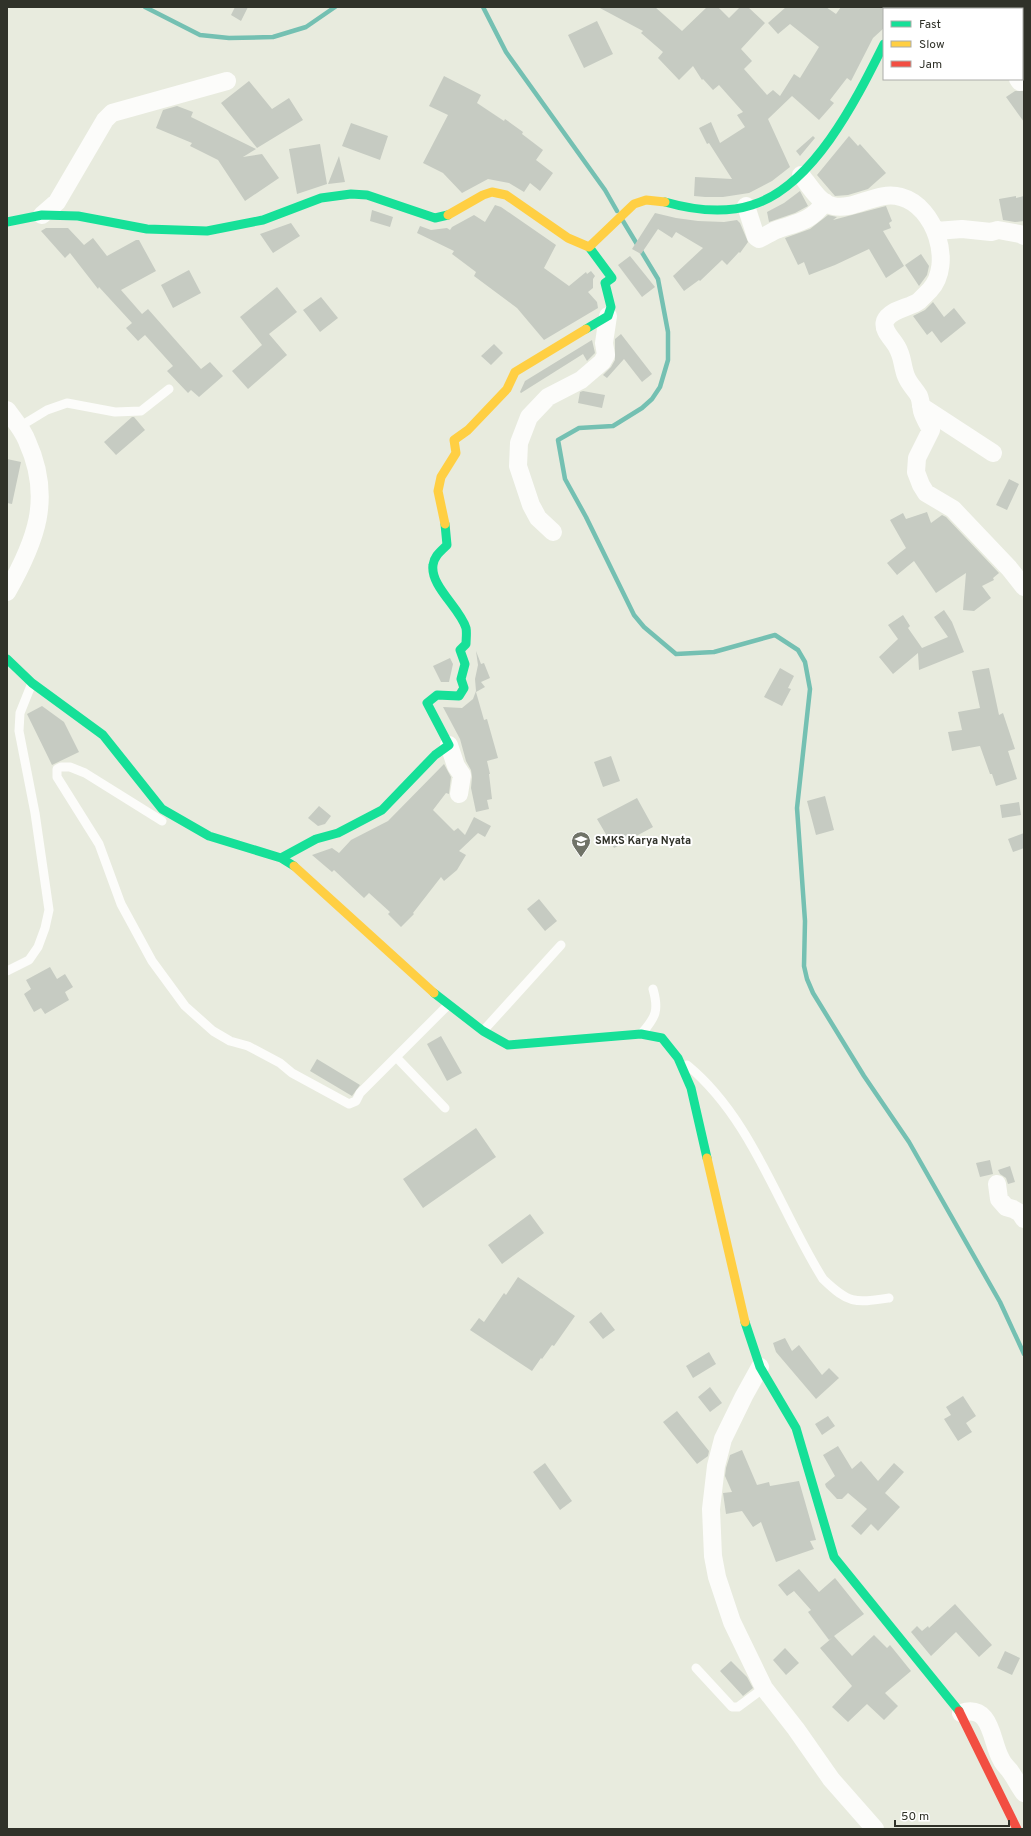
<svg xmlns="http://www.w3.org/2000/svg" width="1031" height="1836" viewBox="0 0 1031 1836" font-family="Overpass,sans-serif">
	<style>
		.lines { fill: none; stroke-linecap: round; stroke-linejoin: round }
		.stream { stroke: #74c0b2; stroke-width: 4.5 }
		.building { fill: #c6cbc2 }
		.lane { stroke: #fcfcfa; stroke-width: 9 }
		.street { stroke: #fcfcfa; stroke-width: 18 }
		.fast { stroke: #16e098; stroke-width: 9 }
		.slow { stroke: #ffcf43; stroke-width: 9 }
		.jam { stroke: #f24e42; stroke-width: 9 }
		.labels { text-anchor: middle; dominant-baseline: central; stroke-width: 4; stroke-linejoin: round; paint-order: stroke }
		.poi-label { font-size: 11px; font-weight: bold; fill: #303229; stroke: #fff; text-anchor: start }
	</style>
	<rect width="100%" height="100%" fill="#e8ebde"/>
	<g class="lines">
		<!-- stream -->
		<path class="stream" d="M145 7 200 35 229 38 273 37 306 27 335 7
			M483 7 506 52 605 190 617 211
			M623 221 658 279 668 332V360L660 387 652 399 642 408 613 426 579 428 558 440 565 479 586 517 634 615 644 627 676 654 714 652 775 635 798 650 805 662 810 689 797 808 805 921 804 966 807 979 813 993 864 1076 909 1142 1000 1302 1024 1354"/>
	</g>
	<!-- building -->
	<path class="building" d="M235 7H248L241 21 231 15Z
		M598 7H655L682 31 707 7H718L729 18 740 7H748L765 23 741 49 752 61 744 69 767 95 773 90 780 96 794 74 800 78 819 47 790 24 778 34 768 23 786 7H826L836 14 841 7H884V28L873 38 851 81 847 78 830 100 834 103 819 120 792 96 768 119 790 167 772 181 749 193 723 197H705L694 196 695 177 732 179 709 143 707 144 699 128 711 122 720 143 745 127 737 115 743 112 719 85 713 90 703 79 702 80 693 66 679 80 658 58 663 52 641 33 643 31Z
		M597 21 613 54 584 68 568 35Z
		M444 76 481 95 477 103 504 121 505 119 523 132 522 134 543 150 536 160 553 173 540 191 530 183 524 192 509 183 488 179 462 193 443 173 423 163 448 115 429 106Z
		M249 81 272 109 289 98 303 120 257 148 221 103Z
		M1015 91H1024V122L1006 97Z
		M177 106 193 112 191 117 256 149 243 157 262 154 279 178 245 201 218 160 190 146 192 143 156 128 163 110Z
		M351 123 388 136 380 160 342 146Z
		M813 136 815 138 800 156 796 151Z
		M849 136 858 146 860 144 886 173 868 189 848 195 835 196 817 175Z
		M320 144 327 184 297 194 289 149Z
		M339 156 345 182 328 184Z
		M800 191 808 206 795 213 769 222 767 212 784 203Z
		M1016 196V198L1024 196V221L1015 222 1003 220 999 199Z
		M495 205 501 207 556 245 544 268 569 286 586 272 587 274 591 271 595 276 593 279V288L588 292 597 302 598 308 544 340 517 308 474 276 476 272 452 254 454 251 417 233 420 226 431 230 447 228 450 230 452 227 474 215 485 222Z
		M886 206 892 221 889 223 891 228 883 231 904 266 886 278 869 249 835 265 809 275 804 262 798 265 785 238 810 229 828 215 837 217 833 220Z
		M372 210 393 217 390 227 370 221Z
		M655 213 676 218 698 221 724 222 737 220 740 223 748 242 740 253 739 252 727 265 722 260 700 281 699 280 684 291 673 276 703 248 676 232 672 238 658 229 641 254 632 249Z
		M291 223 300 236 273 253 260 234Z
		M46 228H68L84 245 93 238 107 256 136 240H139L156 271 121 290 142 314 148 309 201 369 210 362 223 376 199 397 191 390 188 393 167 371 173 366 145 335 138 341 126 328 132 323 99 287 98 289 70 253 65 258 41 231Z
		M921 254 929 266 927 275 919 286 905 265Z
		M630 256 655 287 642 297 618 265Z
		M189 270 201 293 173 308 161 285Z
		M277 287 297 312 269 334 287 355 248 389 232 371 262 345 240 317Z
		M321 297 338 318 320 332 303 310Z
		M933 302 944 317 954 308 966 323 941 343 932 331 927 335 913 316 925 310Z
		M621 334 652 374 642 382 624 359 607 378 603 375 611 367 615 360V339Z
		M592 340 595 353 587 361 583 354 521 393 520 392 525 381Z
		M494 344 503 353 491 365 481 356Z
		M583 391 605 395 602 408 578 403 580 392Z
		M132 417H134L145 430 116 455 104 442Z
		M7 459 21 462 12 504 7 503Z
		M1009 479 1019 484 1007 510 996 505Z
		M927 512 931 523 942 515 946 517 999 573 993 578 994 580 982 586 991 598 974 611 963 610 966 573 936 593 914 561 897 575 887 563 906 548 890 520 903 513 906 519Z
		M944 610 952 622 964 652 919 670 918 653 893 674 879 657 898 639 888 625 903 615 910 626 908 628 922 648 948 637 934 617Z
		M476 651 481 664 484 663 490 678 481 682 485 687 476 692 484 720 487 719 498 758 487 761 490 774H489L492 799 487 800 489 809 476 812 471 788 472 777 471 770 466 761 460 739 443 707 462 708 473 699 476 691 475 679 478 665Z
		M450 658 453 664 449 682H441L433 666Z
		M780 668 794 676 788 688 791 689 782 706 764 697Z
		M989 668 999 715 1003 713 1015 749 1008 751 1017 779 996 786 992 774H990L980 746 952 751 948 732 962 730 958 712 980 708 972 671Z
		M42 706 64 722 79 752 52 765 27 714Z
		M611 756 620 781 603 787 594 762Z
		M444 764 451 777 449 794 446 793 433 810 454 831 458 828 465 835 474 817 491 826 485 837 478 833 459 851 466 855 457 870 444 881 441 877 413 913 414 914 401 927 388 914 390 912 369 893 364 898 334 870 332 872 312 855 332 848 339 853 351 840 388 821Z
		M825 796 834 830 816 835 807 801Z
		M637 798 653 827 614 848 597 819Z
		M1019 802 1021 815 1002 818 1000 805Z
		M319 806 331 816 325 824 318 826 308 818Z
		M1024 833V848L1013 852 1008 839Z
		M539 899 557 921 545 931 527 909Z
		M50 967 57 979 65 974 73 987 65 992 69 1000 45 1014 41 1008 34 1012 24 994 31 989 26 980Z
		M441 1036 462 1073 447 1081 427 1044Z
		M317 1059 360 1085 352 1096 310 1071Z
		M476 1128 496 1157 423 1208 403 1179Z
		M990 1160 993 1174 980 1177 976 1163Z
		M1010 1166 1015 1182 1008 1184 1006 1178 1000 1174 998 1170Z
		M530 1214 544 1233 502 1264 488 1245Z
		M518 1277 575 1316 554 1346 552 1345 542 1359 541 1358 532 1371 470 1330 479 1318 484 1322 504 1293 506 1295Z
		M601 1312 615 1330 603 1339 589 1322Z
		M785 1338 792 1351 799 1345 822 1375 829 1368 839 1378 816 1399 776 1352 773 1343Z
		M709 1352 716 1364 693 1378 686 1366Z
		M710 1387 722 1403 710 1412 698 1397Z
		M963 1396 976 1416 966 1423 972 1432 958 1441 944 1419 951 1415 946 1407Z
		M677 1411 709 1451 708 1456 697 1464 663 1422Z
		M828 1416 835 1426 822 1435 815 1424Z
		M838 1446 852 1469 861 1461 878 1481 894 1463 904 1472 885 1493 900 1507 878 1531 871 1524 861 1535 851 1526 867 1509 848 1493 842 1499H837L826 1487 825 1484 835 1476 823 1455Z
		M742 1450 757 1485 769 1482 770 1486 799 1481 816 1540 810 1541 814 1549 776 1562 761 1522 753 1527 742 1511 726 1514 723 1493 732 1492 725 1476 726 1468 730 1455Z
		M545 1463 572 1501 560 1510 533 1472Z
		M799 1569 819 1592 835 1578 864 1614 834 1636 852 1656 874 1635 887 1648 890 1645 911 1671 885 1693 898 1706 884 1720 867 1704 848 1722 832 1707 852 1686 820 1648 832 1638 829 1640 808 1612 811 1610 794 1591 787 1596 778 1585Z
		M955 1604 992 1645 979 1657 956 1632 931 1656 911 1632 917 1626 922 1631 928 1626 929 1628Z
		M785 1648 799 1663 786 1675 773 1660Z
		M1005 1651 1020 1658 1012 1675 997 1668Z
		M731 1661 747 1677 753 1688 743 1696 720 1671Z"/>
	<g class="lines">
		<!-- lane -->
		<path class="lane" d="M19 427 47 410 67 403 115 412 141 411 169 389
			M162 821 85 773 70 767H61L57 769V777L99 844 121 904 152 961 185 1006 213 1031 230 1041 248 1046 280 1063 292 1073 349 1104 356 1101 360 1093 448 1005
			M7 971 29 960 38 947 45 928 49 910 35 813 19 731 20 713 32 683
			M483 1031 561 945
			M642 1033C656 1017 659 1010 653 989
			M396 1057 445 1108
			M687 1065C752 1118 779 1209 823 1279 849 1304 854 1303 889 1298
			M696 1668 732 1707H738L764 1688"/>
		<!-- street -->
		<path class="street" d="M926 7 927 9
			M902 9 904 7
			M1018 79 1020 82
			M801 175C809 185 819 203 833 206 855 211 877 190 901 197 935 206 954 264 930 290 926 294 922 298 919 301 910 308 890 309 885 321 882 331 893 339 897 347 903 357 902 366 906 376 909 384 915 389 919 396 921 401 921 406 922 411 924 418 928 424 931 430L917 458 916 472 921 485 926 493 953 509 1009 568 1024 587
			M746 206 756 237 759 239C766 236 772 231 779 229 800 222 811 221 825 202
			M42 215 57 202 105 120 112 113 227 81
			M936 231 962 229 991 232 998 230 1020 234 1024 236
			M921 406 993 453
			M7 410C14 420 23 430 27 441 53 498 36 541 7 592
			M553 532 538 518 531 505 518 466 519 443 529 417 548 397 581 380 602 362 606 355 604 343 608 316
			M449 745 456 766 462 775 459 794
			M997 1184 999 1199 1006 1207 1013 1209 1020 1213 1024 1219
			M760 1367 744 1396 723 1439 716 1466 711 1509 713 1556 717 1577 732 1622 764 1688 796 1729 831 1779 875 1829
			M961 1713C992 1703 991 1742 1001 1759 1003 1764 1007 1767 1010 1771 1015 1778 1019 1786 1024 1793"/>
		<!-- fast -->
		<path class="fast" d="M665 202C693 210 724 214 752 205 814 186 857 98 884 44
			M7 222 42 215 78 216 147 229 207 231 263 220 321 198 351 194 367 195 435 218 448 215
			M586 329 608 316 611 307 605 283 612 278 589 247
			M7 659 32 683 103 735 162 809 209 836 281 858 294 866
			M281 858 316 839 338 833 382 810 435 755 449 745 427 703 437 695 459 696 464 688 461 679 465 664 460 650 466 644C466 639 467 633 466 628 460 608 430 586 433 565 434 556 441 551 447 545L445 524
			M434 993 483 1031 508 1045 641 1034 662 1038 678 1058 691 1088 707 1158
			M745 1322 760 1367 796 1428 834 1557 959 1711"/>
		<!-- slow -->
		<path class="slow" d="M448 215 483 195 492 192 506 195 568 238 589 247 634 204 646 200 665 202
			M445 524 438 491 441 477 456 453 454 440 468 430 507 389 515 372 586 329
			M294 866 434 993
			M707 1158 745 1322"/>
		<!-- jam -->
		<path class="jam" d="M959 1711 1017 1829"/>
	</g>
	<!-- icons -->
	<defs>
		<symbol id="school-pin" viewBox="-11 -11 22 30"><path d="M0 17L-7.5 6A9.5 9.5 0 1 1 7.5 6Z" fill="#707368" stroke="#fff"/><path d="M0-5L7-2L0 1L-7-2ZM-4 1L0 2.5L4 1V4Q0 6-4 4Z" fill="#fff"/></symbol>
	</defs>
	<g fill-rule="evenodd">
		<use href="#school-pin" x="570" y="830" width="22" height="30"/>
	</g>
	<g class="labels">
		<!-- poi labels -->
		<g class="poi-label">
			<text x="595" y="841">SMKS Karya Nyata</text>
		</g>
	</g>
	<!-- border -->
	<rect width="1031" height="1836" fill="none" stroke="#303229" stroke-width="16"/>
	<!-- legend -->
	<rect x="883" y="8" width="140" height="72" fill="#ffffff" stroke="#acada9"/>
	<rect x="891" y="21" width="20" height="6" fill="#16e098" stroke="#acada9"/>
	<text x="919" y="28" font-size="12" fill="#303229">Fast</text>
	<rect x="891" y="41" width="20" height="6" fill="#ffcf43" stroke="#acada9"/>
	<text x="919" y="48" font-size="12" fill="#303229">Slow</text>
	<rect x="891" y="61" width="20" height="6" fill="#f24e42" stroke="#acada9"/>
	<text x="919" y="68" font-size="12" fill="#303229">Jam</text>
	<!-- scale -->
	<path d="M895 1820v6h114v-6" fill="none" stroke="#303229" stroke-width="2"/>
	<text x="901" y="1820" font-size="12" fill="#303229" stroke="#ffffff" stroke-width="3" paint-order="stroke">50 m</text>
</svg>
